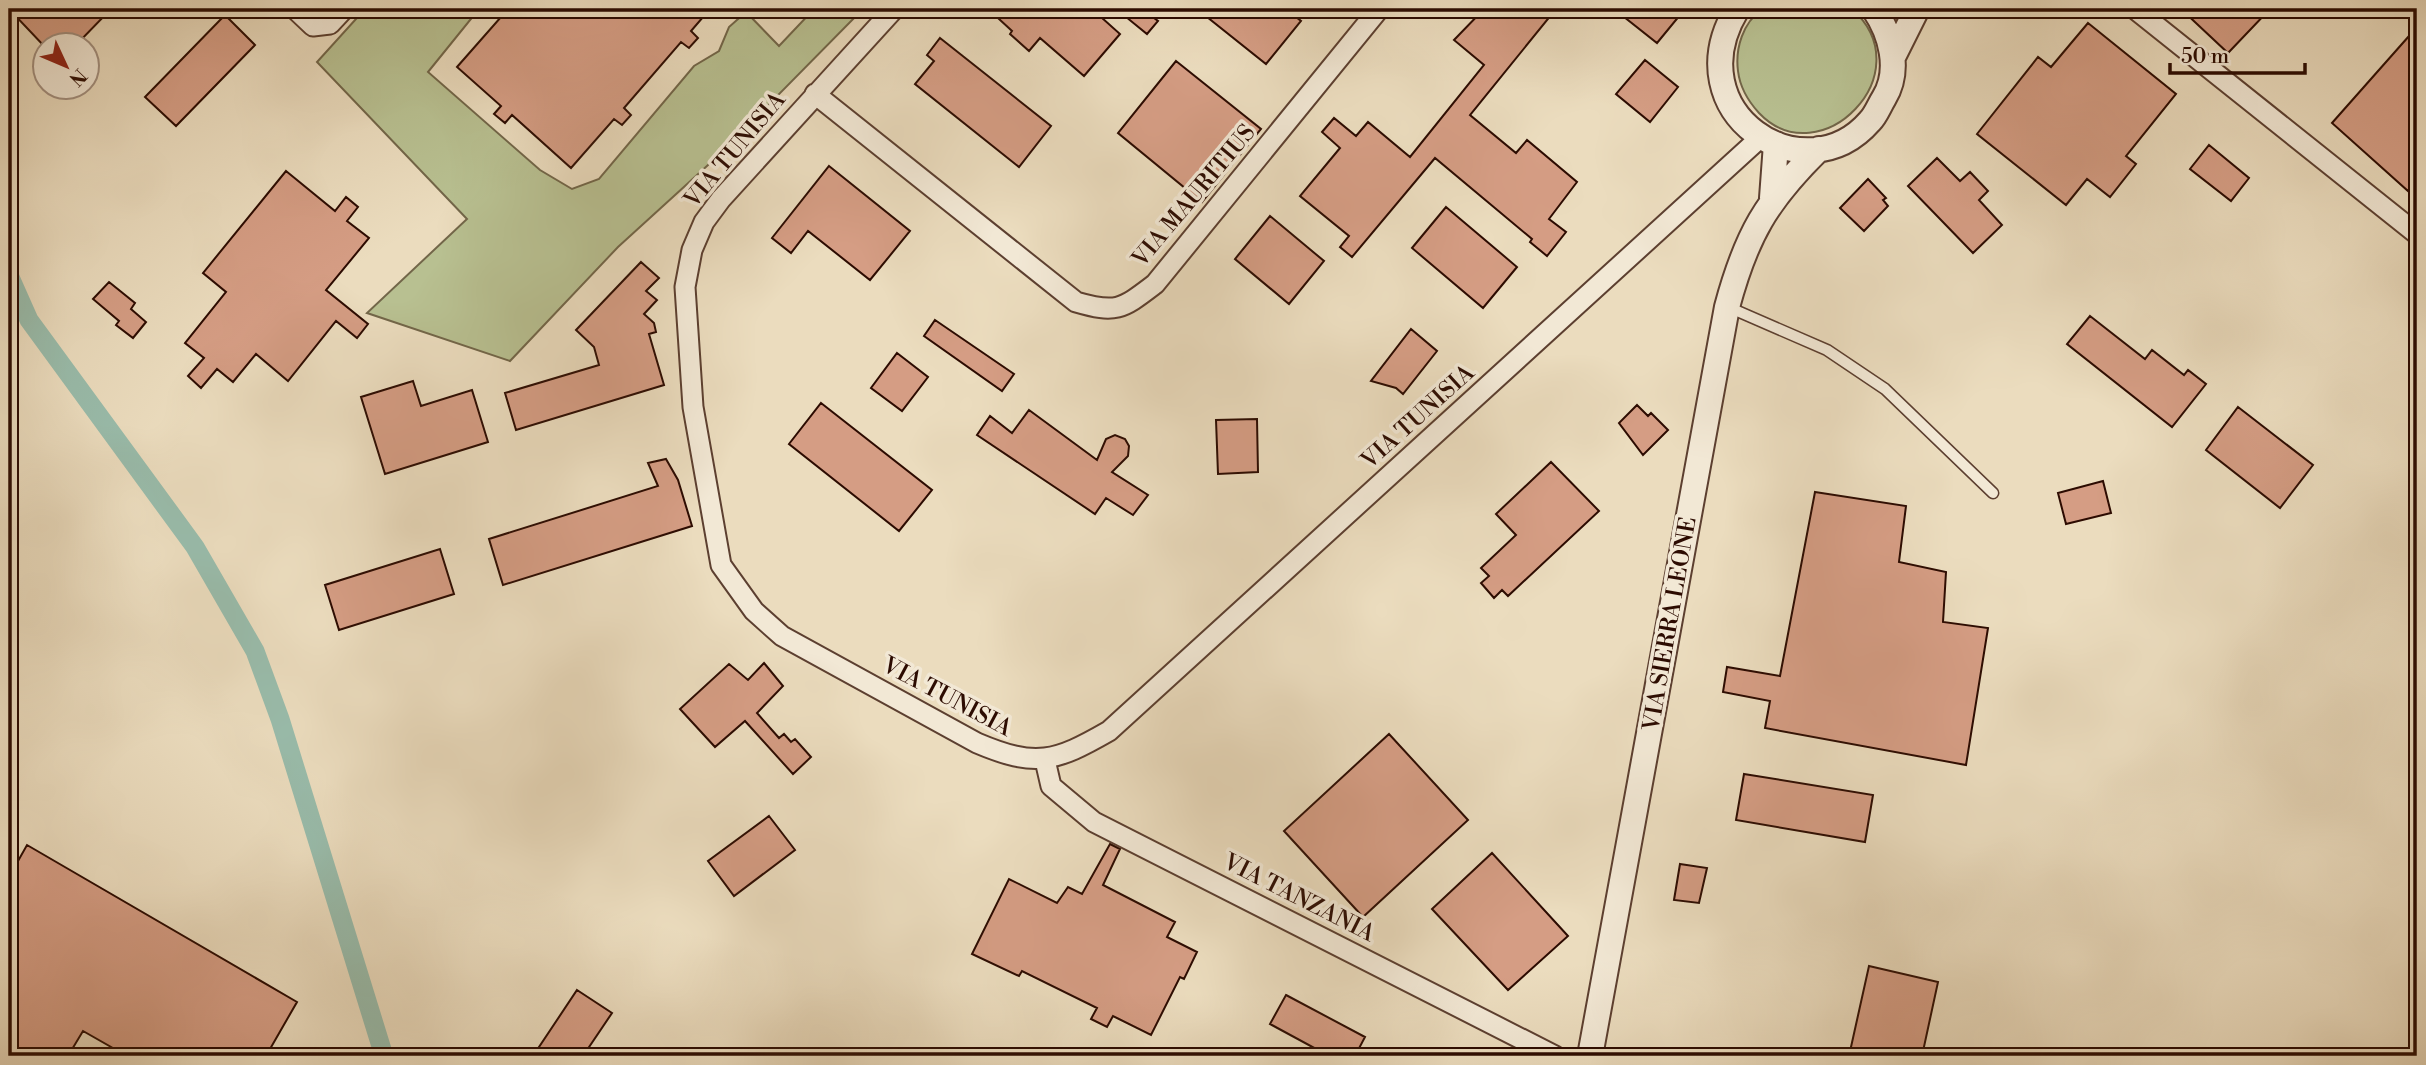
<svg xmlns="http://www.w3.org/2000/svg" width="2426" height="1065" viewBox="0 0 2426 1065" font-family="'Libre Bodoni',serif">
	<style>
		.green { fill: #b8c091; stroke: #726649; stroke-width: 2 }
		.lines { fill: none; stroke-linecap: round; stroke-linejoin: round }
		.canal { stroke: #99bcab; stroke-width: 19 }
		.building { fill: #d59d84; stroke: #2c0b01; stroke-width: 2 }
		.service-casing { stroke: #5c3f30; stroke-width: 13 }
		.minor-casing { stroke: #5c3f30; stroke-width: 23 }
		.tertiary-casing { stroke: #5c3f30; stroke-width: 28 }
		.service { stroke: #f2e8d5; stroke-width: 10 }
		.minor { stroke: #f2e8d5; stroke-width: 19 }
		.tertiary { stroke: #f2e8d5; stroke-width: 24 }
		.labels { text-anchor: middle; dominant-baseline: central; stroke-width: 7; stroke-linejoin: round; paint-order: stroke }
		.street-label { font-size: 23px; fill: #2c0b01; stroke: #f2e8d5 }
	</style>
	<rect width="100%" height="100%" fill="#ebdcbe"/>
	<filter id="stains"><feTurbulence type="fractalNoise" baseFrequency=".00286" numOctaves="4"/><feColorMatrix values="0 0 0 0 .2 0 0 0 0 .09 0 0 0 0 .02 0 0 0 .5 -.17"/></filter>
	<radialGradient id="worn" r=".72"><stop offset=".6" stop-color="#630" stop-opacity="0"/><stop offset="1" stop-color="#630" stop-opacity=".3"/></radialGradient>
	<!-- green -->
	<path class="green" d="M365 9H479L428 72 540 170 572 189 599 179 694 66 719 51 729 27 746 12 779 46 814 9H863L719 155 618 247 510 361 367 313 467 219 317 62Z
		M1762 9H1852C1924 73 1820 177 1759 113 1748 101 1740 88 1738 71 1735 48 1743 23 1762 9Z"/>
	<g class="lines">
		<!-- canal -->
		<path class="canal" d="M9 275 29 320 195 547 255 651 280 719 384 1056"/>
	</g>
	<!-- building -->
	<path class="building" d="M9 9H111L75 46H44Z
		M508 9H710L691 31 698 38 689 48 681 42 624 108 631 115 622 125 614 119 571 168 512 115 505 123 494 114 501 106 457 67Z
		M1009 9H1092L1120 34 1084 76 1040 38 1029 51 1010 34 1012 31 999 19Z
		M1133 9H1142L1158 21 1147 34 1126 17Z
		M1197 9H1286L1301 21 1266 64Z
		M1484 9H1556L1470 115 1516 153 1527 140 1577 182 1549 219 1566 232 1547 256 1530 242 1532 239 1435 158 1352 257 1340 247 1349 236 1300 196 1340 148 1322 132 1334 118 1356 136 1368 122 1410 157 1484 65 1454 40Z
		M1614 9H1685L1657 43Z
		M2181 9H2270L2228 53Z
		M225 15 255 45 176 126 145 97Z
		M2088 23 2176 94 2126 156 2136 164 2110 197 2087 179 2066 205 1977 134 2038 57 2051 67Z
		M2417 27V181L2408 191 2332 123Z
		M940 38 1051 126 1019 167 915 84 934 61 927 55Z
		M1645 60 1678 87 1650 122 1616 94Z
		M1176 61 1261 129 1202 202 1118 133Z
		M2209 145 2249 178 2231 201 2190 169Z
		M1937 158 1960 181 1970 172 1988 191 1979 200 2002 225 1973 253 1908 186Z
		M829 166 910 231 870 280 808 231 791 253 772 238Z
		M286 171 335 211 346 197 358 207 347 221 369 238 326 290 368 324 357 338 336 321 288 381 256 354 233 382 217 369 201 388 188 376 204 358 185 343 226 292 203 273Z
		M1868 179 1886 198 1883 200 1888 206 1864 231 1840 208Z
		M1446 207 1517 267 1483 308 1412 248Z
		M1270 216 1324 261 1289 304 1235 259Z
		M641 262 659 278 646 291 657 300 644 314 654 323 656 332 649 334 664 385 516 430 505 393 599 365 594 347 576 330Z
		M109 282 135 303 131 309 146 322 133 338 116 325 119 321 93 299Z
		M2090 316 2145 359 2152 350 2184 375 2188 370 2206 384 2172 427 2067 344Z
		M935 320 1014 374 1002 391 924 336Z
		M1411 329 1437 351 1403 394 1396 388 1371 381Z
		M897 353 928 377 902 411 871 388Z
		M413 381 421 406 472 390 488 442 385 474 361 397Z
		M821 403 932 490 899 531 789 444Z
		M1637 405 1648 416 1651 413 1668 430 1643 455 1619 423Z
		M2238 407 2313 465 2280 508 2206 450Z
		M1029 410 1097 460 1106 439 1115 435 1125 439 1129 446 1128 456 1112 472 1148 495 1133 515 1106 498 1095 514 977 435 990 416 1012 433Z
		M1257 419 1258 472 1218 474 1216 420Z
		M666 459 678 480 692 526 503 585 489 539 658 486 648 463Z
		M1551 462 1599 511 1508 596 1502 590 1494 598 1481 583 1489 576 1481 568 1516 535 1496 514Z
		M2103 481 2111 513 2066 524 2058 493Z
		M1815 492 1906 506 1899 562 1946 572 1943 622 1988 628 1966 765 1765 728 1770 701 1723 692 1727 667 1780 676Z
		M440 549 454 594 339 630 325 585Z
		M764 663 783 686 757 713 779 738 784 734 791 742 795 739 811 757 793 774 745 721 715 747 680 709 729 664 748 680Z
		M1389 734 1468 820 1363 917 1284 831Z
		M1744 774 1873 795 1865 842 1736 820Z
		M769 816 795 850 734 896 708 861Z
		M1110 844 1120 849 1103 885 1175 922 1167 937 1197 952 1184 979 1180 977 1151 1035 1113 1016 1107 1027 1091 1019 1097 1008 1022 971 1019 976 972 954 1009 879 1057 903 1068 887 1082 894Z
		M27 845 297 1002 266 1056H127L83 1031 68 1056H9V877Z
		M1492 853 1568 936 1508 990 1432 909Z
		M1680 864 1707 868 1699 903 1674 900Z
		M1869 966 1938 982 1922 1056H1849Z
		M577 990 612 1013 583 1056H533Z
		M1286 995 1365 1037 1355 1056H1329L1270 1024Z"/>
	<g class="lines">
		<defs>
			<path id="service" d="M1728 307 1827 350 1885 389 1993 493"/>
			<path id="minor" d="M295 9 313 26 330 24 344 9
				M894 9 721 199 704 222 692 250 685 287 693 407 721 565 754 611 782 636 977 743C1036 768 1055 762 1109 731L1761 137
				M2135 9 2417 234
				M815 94 1076 302C1117 314 1122 309 1155 284L1379 9
				M1045 760 1051 786 1094 822 1555 1056"/>
			<path id="tertiary" d="M1737 9C1674 113 1804 197 1870 121 1876 115 1879 106 1884 98 1901 70 1891 34 1874 9
				M1893 57 1917 9
				M1772 198 1776 144
				M1590 1056 1727 307C1746 236 1766 201 1819 149"/>
		</defs>
		<!-- service casing -->
		<use href="#service" class="service-casing"/>
		<!-- minor casing -->
		<use href="#minor" class="minor-casing"/>
		<!-- tertiary casing -->
		<use href="#tertiary" class="tertiary-casing"/>
		<!-- service -->
		<use href="#service" class="service"/>
		<!-- minor -->
		<use href="#minor" class="minor"/>
		<!-- tertiary -->
		<use href="#tertiary" class="tertiary"/>
	</g>
	<g class="labels">
		<!-- street labels -->
		<g class="street-label">
			<text transform="translate(735 150) rotate(-50)">VIA TUNISIA</text>
			<text transform="translate(1194 196) rotate(-50)">VIA MAURITIUS</text>
			<text transform="translate(1418 417) rotate(-42)">VIA TUNISIA</text>
			<text transform="translate(1670 624) rotate(-80)">VIA SIERRA LEONE</text>
			<text transform="translate(947 697) rotate(28)">VIA TUNISIA</text>
			<text transform="translate(1299 898) rotate(27)">VIA TANZANIA</text>
		</g>
	</g>
	<!-- margin -->
	<rect width="2426" height="1065" fill="none" stroke="#ebdcbe" stroke-width="35"/>
	<rect x="10" y="10" width="2405" height="1044" fill="none" stroke="#2c0b01" stroke-width="3.5"/>
	<rect x="18" y="18" width="2391" height="1030" fill="none" stroke="#2c0b01" stroke-width="2"/>
	<!-- north arrow -->
	<g transform="translate(66 66) rotate(134)"><circle r="33" fill="#f2e8d5" stroke="#a39080" stroke-width="2"/>
	<path d="M0-5L12 26L0 18L-12 26Z" fill="#8f2418"/>
	<text y="-10" font-size="19" font-weight="bold" text-anchor="middle" fill="#2c0b01">N</text>
	</g>
	<!-- scale -->
	<path d="M2170 63v10h135v-10" fill="none" stroke="#2c0b01" stroke-width="3.5"/>
	<text x="2181" y="63" font-size="21" fill="#2c0b01" stroke="#f2e8d5" stroke-width="5" paint-order="stroke">50 m</text>
	<rect width="100%" height="100%" filter="url(#stains)"/>
	<rect width="100%" height="100%" fill="url(#worn)"/>
</svg>
